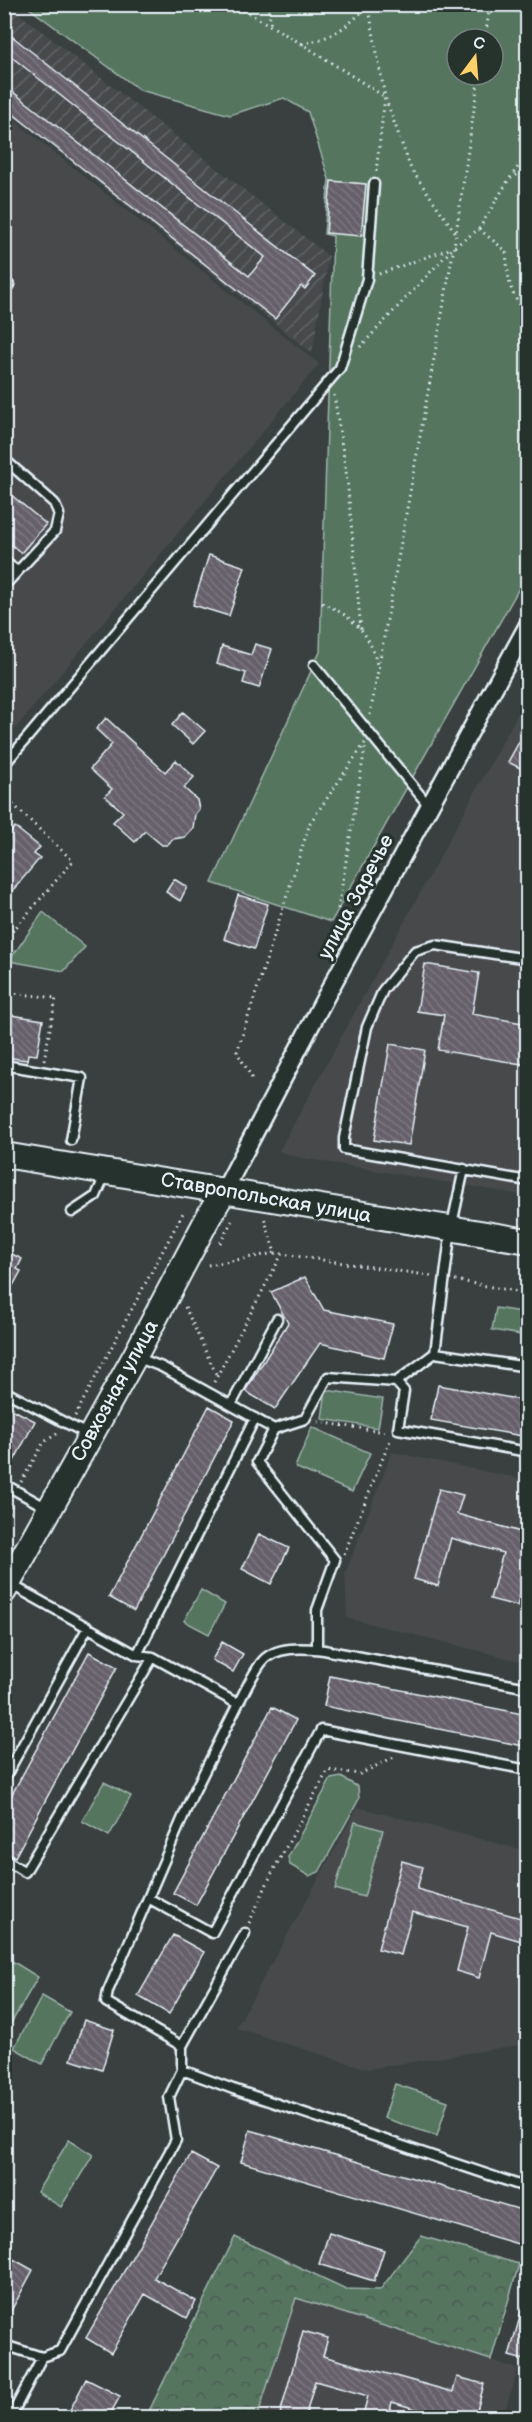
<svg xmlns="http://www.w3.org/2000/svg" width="532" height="2422" viewBox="0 0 532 2422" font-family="'Balsamiq Sans',sans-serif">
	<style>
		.built { fill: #464a4c }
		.industrial { fill: url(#industrial-furrows) }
		.forest { fill: url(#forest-crowns); stroke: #9eb3ac; stroke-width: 1.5 }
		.green { fill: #54755f; stroke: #9eb3ac; stroke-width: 1.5; fill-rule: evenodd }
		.building { fill: url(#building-back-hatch); stroke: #e8f1f8; stroke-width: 1.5 }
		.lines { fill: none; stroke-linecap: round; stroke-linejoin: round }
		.lane-casing { stroke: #e8f1f8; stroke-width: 13 }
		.street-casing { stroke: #e8f1f8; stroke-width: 21 }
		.secondary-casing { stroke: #e8f1f8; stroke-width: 28 }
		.path { stroke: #e8f1f8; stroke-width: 3; stroke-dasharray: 1.5 4.5; stroke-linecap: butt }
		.lane { stroke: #26332d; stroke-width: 8 }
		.street { stroke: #26332d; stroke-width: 16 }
		.secondary { stroke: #26332d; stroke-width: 24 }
		.labels { text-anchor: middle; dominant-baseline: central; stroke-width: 6; stroke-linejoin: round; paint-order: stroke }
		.street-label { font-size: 20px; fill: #e8f1f8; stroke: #26332d }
	</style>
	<defs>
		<pattern id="industrial-furrows" width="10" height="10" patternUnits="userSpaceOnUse" patternTransform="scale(1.5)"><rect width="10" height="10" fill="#464a4c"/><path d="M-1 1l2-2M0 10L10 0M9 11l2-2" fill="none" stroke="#616567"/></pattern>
		<pattern id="forest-crowns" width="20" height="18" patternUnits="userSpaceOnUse" patternTransform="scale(1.5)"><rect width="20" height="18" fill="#54755f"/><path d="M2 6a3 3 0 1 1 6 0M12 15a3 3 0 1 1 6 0" fill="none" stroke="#4c5c53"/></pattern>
		<pattern id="building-back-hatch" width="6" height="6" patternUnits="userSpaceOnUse" patternTransform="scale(1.5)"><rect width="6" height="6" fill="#66606a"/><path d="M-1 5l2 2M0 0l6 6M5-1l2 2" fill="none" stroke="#7c7780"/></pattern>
	</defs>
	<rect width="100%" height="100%" fill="#39403f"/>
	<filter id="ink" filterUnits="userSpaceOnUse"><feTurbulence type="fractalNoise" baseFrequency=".0167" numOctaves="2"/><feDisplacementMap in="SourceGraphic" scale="12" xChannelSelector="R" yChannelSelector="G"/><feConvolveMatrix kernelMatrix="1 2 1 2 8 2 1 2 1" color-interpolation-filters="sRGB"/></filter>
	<g filter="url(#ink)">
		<!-- built -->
		<path class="built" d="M5 113 319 364 5 741Z
			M527 697V1196L296 1157 279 1151Z
			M392 1452 527 1480V1663L347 1618 345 1574Z
			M358 1807 527 1851V2044L368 2069 236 2028Z
			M295 2297 518 2369 503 2417 257 2418Z"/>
		<!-- industrial -->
		<path class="industrial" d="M4 5H8L329 256 312 353 5 109Z"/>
		<!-- forest -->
		<path class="forest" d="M421 2236 519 2264 491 2360 296 2298 257 2417H146L235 2237 346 2289 380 2290Z"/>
		<!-- green -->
		<path class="green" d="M25 5H527V574L331 922 212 883 320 652 333 236 324 234 329 179 308 112 284 98 230 115 140 90ZM457 39H493V75H457Z
			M43 912 85 947 64 971 9 961Z
			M496 1308 527 1313V1336L492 1330Z
			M326 1390 383 1399 378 1428 322 1419Z
			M312 1427 370 1453 352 1492 295 1467Z
			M201 1590 225 1604 209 1634 184 1621Z
			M341 1777 358 1787 359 1799 319 1872 309 1876 290 1865 288 1857 331 1779Z
			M104 1782 131 1796 109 1836 82 1821Z
			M355 1822 383 1830 364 1897 335 1889Z
			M12 1961 38 1977 6 2032 5 1974Z
			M42 1996 70 2012 42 2064 14 2048Z
			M395 2084 448 2101 437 2136 384 2118Z
			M69 2140 93 2155 61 2207 37 2192Z"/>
		<!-- building -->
		<path class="building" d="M4 30 315 276 305 289 301 286 275 319 4 107V85L249 276 265 257 4 51Z
			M331 181 366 184 361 236 326 233Z
			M4 489 46 524 21 553 4 539Z
			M209 555 245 567 229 616 193 605Z
			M255 644 272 649 259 688 243 683 246 673 217 664 222 646 251 655Z
			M183 712 205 731 193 744 172 725Z
			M106 718 165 772 176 760 194 777 184 788 197 800 199 809 195 814 193 828 185 837 173 839 167 845H162L145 831 135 842 113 822 123 812 105 796 112 789 90 769 112 744 96 729Z
			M528 726V772L508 762Z
			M15 827 40 847 34 854 40 858 4 901V839Z
			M174 879 187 887 180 901 166 892Z
			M238 895 268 904 254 949 224 939Z
			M425 964 479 973 472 1014 528 1024V1065L438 1050 444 1015 417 1011Z
			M4 1014 43 1020 37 1055 28 1054 27 1060 4 1057Z
			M390 1044 425 1050 409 1145 374 1140Z
			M4 1250 22 1259 17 1269 21 1271 4 1302Z
			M305 1277 324 1310 393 1324 384 1358 320 1343 275 1409 245 1391 288 1323 271 1292Z
			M438 1385 528 1401V1437L431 1420Z
			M4 1405 35 1421 5 1478H4Z
			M209 1406 234 1420 134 1611 109 1597Z
			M439 1489 463 1495 457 1514 528 1534V1569L517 1606 490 1599 503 1553 451 1538 438 1586 414 1579Z
			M259 1534 289 1548 271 1584 242 1569Z
			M222 1642 243 1654 233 1672 212 1660Z
			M89 1652 117 1667 15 1857 4 1851V1809Z
			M330 1676 528 1715V1747L324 1706Z
			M272 1707 296 1720 196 1905 173 1893Z
			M402 1861 423 1867 417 1889 528 1920V1943L491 1932 479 1978 457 1971 468 1927 412 1912 401 1955 378 1949Z
			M173 1935 204 1952 169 2014 138 1996Z
			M84 2020 114 2030 102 2070 71 2060Z
			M250 2130 528 2212V2247L241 2162Z
			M191 2154 217 2168 154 2278 196 2301 187 2318 145 2294 111 2353 86 2338Z
			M329 2233 384 2250 374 2281 319 2264Z
			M4 2254 33 2270 4 2324Z
			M523 2306 528 2307V2361L509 2356Z
			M303 2331 328 2338 323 2356 453 2392 457 2377 484 2384 475 2418H446L392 2402 388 2418H362L368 2396 315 2381 305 2418H279Z
			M86 2379 120 2396 108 2418H66Z"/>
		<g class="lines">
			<defs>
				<path id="lane" d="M4 281 9 285 4 290
					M4 459 54 503 59 514 55 531 4 586
					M4 561 17 571
					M314 665 429 806
					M4 765 340 368 367 279 374 184
					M528 959 435 945 415 951 383 990 367 1027 344 1138V1149L528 1181
					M4 1065 82 1078 71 1140
					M72 1212 96 1196 106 1173
					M435 1353 528 1367
					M136 1357 162 1367 274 1429 257 1462 335 1560 317 1610V1649
					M396 1382 404 1391 398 1429 528 1452
					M4 1391 89 1435
					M231 1405 277 1319
					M274 1429 305 1419 328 1377 396 1382 435 1353 451 1229 464 1169
					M4 1484 47 1508
					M10 1584 137 1655 153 1657
					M137 1655 255 1418
					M238 1704C245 1691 252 1675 261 1663 274 1645 305 1648 324 1650L528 1688
					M4 1779 88 1627
					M4 1859 25 1872 153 1657 238 1704 192 1796 108 1991 106 2002 182 2046 245 1933
					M148 1898 212 1933 321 1730 528 1770
					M182 2046V2070L233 2089 528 2188
					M4 2345 42 2357
					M10 2418 42 2357 60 2351 176 2140 169 2097 182 2070"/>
				<path id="street" d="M224 1191 325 998 528 625"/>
				<path id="secondary" d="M4 1155 528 1241
					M4 1591 135 1356 209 1216 224 1191"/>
			</defs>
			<!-- lane casing -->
			<use href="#lane" class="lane-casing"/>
			<!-- street casing -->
			<use href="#street" class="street-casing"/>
			<!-- secondary casing -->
			<use href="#secondary" class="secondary-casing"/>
			<!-- path -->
			<path class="path" d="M233 4 302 44 385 97 411 169 455 232
				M268 4 271 26
				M368 4 385 97 376 172
				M485 39 490 4
				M302 44C332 38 346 28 368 6
				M510 178 528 153
				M479 229 506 251C508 274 508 298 528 312
				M379 274 452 248
				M360 347 454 247 479 229 509 179 528 169
				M334 395 347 478 361 630
				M322 603C351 615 371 633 377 665
				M370 715 454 247 479 75
				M4 796 73 861 4 941
				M338 909 365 748
				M4 992 56 998 44 1060
				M252 1078 237 1052 310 823 365 743
				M220 1243 232 1221
				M275 1253 433 1276
				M208 1265 275 1253 264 1217
				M455 1280 528 1294
				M185 1307 217 1376
				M214 1382 282 1254
				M75 1416 184 1211
				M318 1422 386 1432
				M21 1482 44 1442 58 1433
				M4 1524 13 1502
				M344 1554 391 1438
				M249 1923 272 1873 328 1770 360 1774 394 1757"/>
			<!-- lane -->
			<use href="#lane" class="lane"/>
			<!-- street -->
			<use href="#street" class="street"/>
			<!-- secondary -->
			<use href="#secondary" class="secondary"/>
		</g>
	</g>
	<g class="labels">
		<!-- street labels -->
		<g class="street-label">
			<text transform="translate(356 897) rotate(-62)">улица Заречье</text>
			<text transform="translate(266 1198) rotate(10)">Ставропольская улица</text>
			<text transform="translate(115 1391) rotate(-61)">Совхозная улица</text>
		</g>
	</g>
	<!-- margin -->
	<rect width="532" height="2422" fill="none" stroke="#26332d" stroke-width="24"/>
	<rect x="12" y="12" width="508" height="2398" fill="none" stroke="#e8f1f8" stroke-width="2" filter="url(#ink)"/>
	<!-- north arrow -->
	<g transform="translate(475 57) rotate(16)"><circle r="28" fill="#26332d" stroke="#747f7e" stroke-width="1.5"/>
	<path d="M0-4.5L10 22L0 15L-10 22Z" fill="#ffd166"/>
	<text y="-9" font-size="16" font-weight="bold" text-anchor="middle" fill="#e8f1f8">С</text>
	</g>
</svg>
